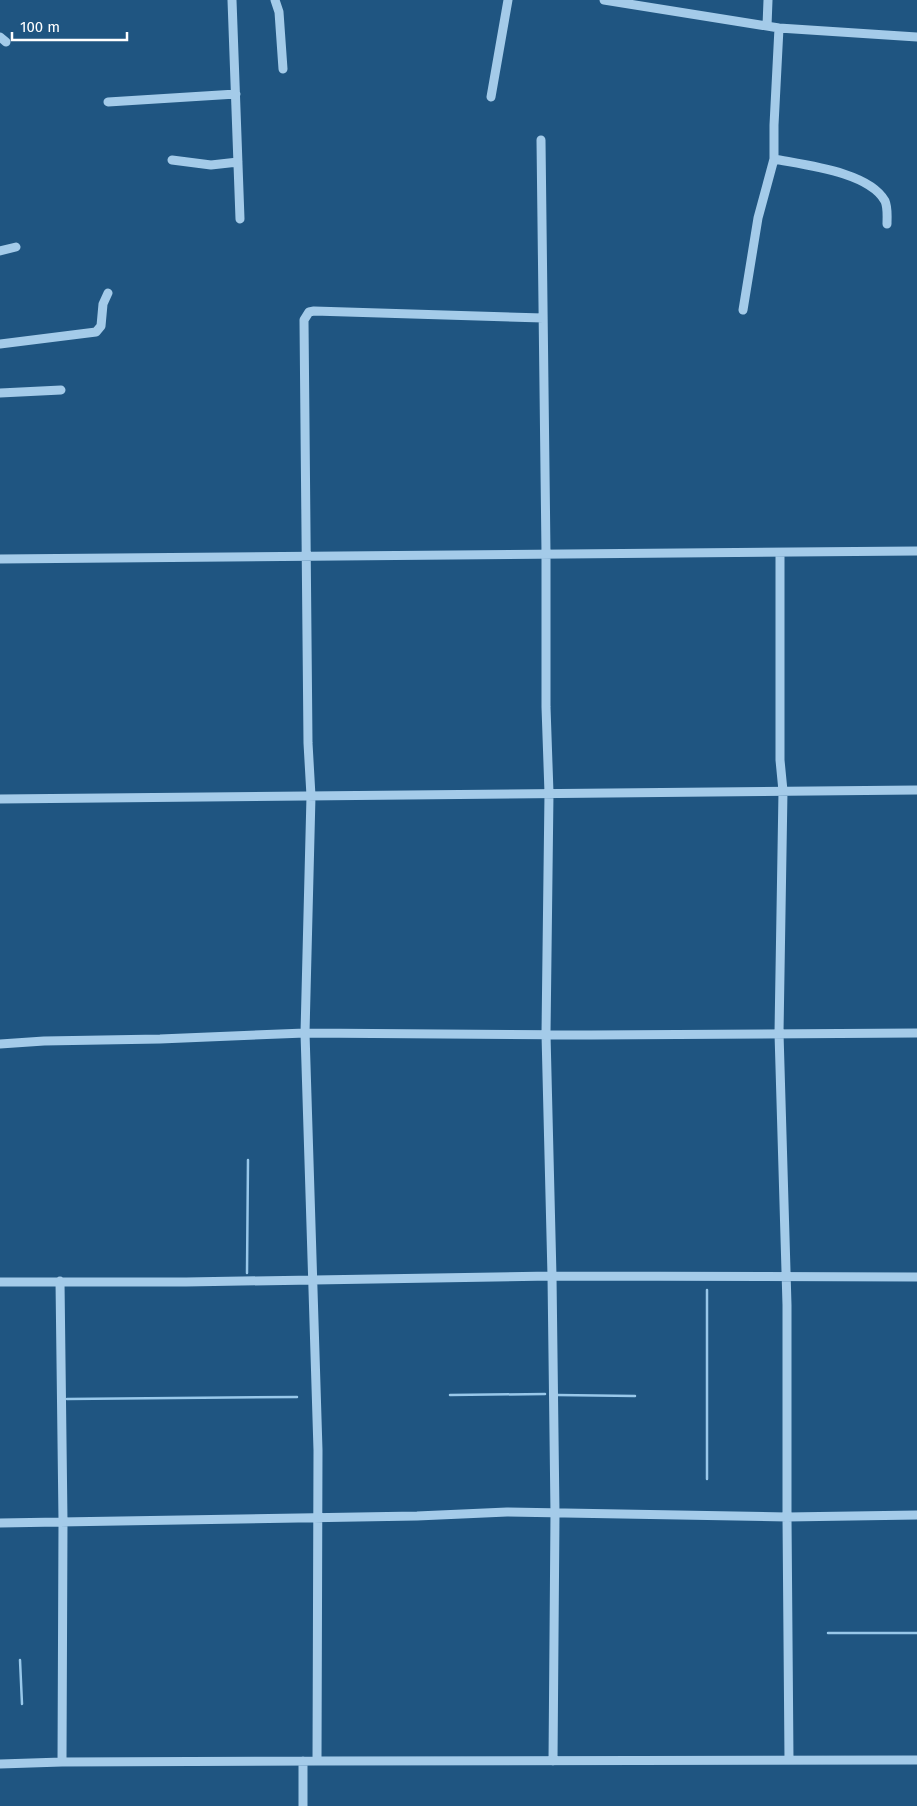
<svg xmlns="http://www.w3.org/2000/svg" width="917" height="1806" viewBox="0 0 917 1806" font-family="'Fira Sans',sans-serif">
	<style>
		.lines { fill: none; stroke-linecap: round; stroke-linejoin: round }
		.stream { stroke: #98c8ea; stroke-width: 2.5 }
		.minor { stroke: #a4cbe9; stroke-width: 9 }
	</style>
	<rect width="100%" height="100%" fill="#1f5581"/>
	<g class="lines">
		<!-- stream -->
		<path class="stream" d="M247 1273 248 1160
			M707 1290V1479
			M450 1395 545 1394
			M557 1395 635 1396
			M67 1399 297 1397
			M828 1633H917
			M20 1660 22 1704"/>
		<!-- minor -->
		<path class="minor" d="M232 0 240 219
			M275 0 279 12 283 69
			M604 0 779 28 917 37
			M767 26 768 0
			M0 37 6 42
			M491 97 508 0
			M108 102 236 94
			M541 140 546 553V707L549 793 546 1034 552 1276 555 1514 553 1761
			M774 159C805 165 869 172 885 201 888 208 887 216 887 224
			M172 160 211 165 238 162
			M0 251 16 247
			M743 310 758 218 774 159V125L779 28
			M0 344 96 332 101 326 103 304 108 293
			M0 393 61 390
			M780 553V760L783 791 779 1033 787 1305V1517L789 1760
			M0 559 917 551
			M0 799 917 790
			M0 1044 44 1041 160 1039 305 1033 591 1035 917 1033
			M60 1281 63 1521 62 1762
			M0 1282H186L552 1276 917 1277
			M0 1523 417 1516 507 1512 787 1517 917 1515
			M303 1761V1806
			M317 1761 318 1450 305 1033 311 796 308 743 304 320 309 312 314 311 543 318
			M0 1764 62 1762 317 1761 917 1760"/>
	</g>
	<!-- scale -->
	<path d="M12 32v8h115v-8" fill="none" stroke="#ffffff" stroke-width="2.5"/>
	<text x="20" y="32" font-size="15" fill="#ffffff" stroke="#1f5581" stroke-width="4" paint-order="stroke">100 m</text>
</svg>
